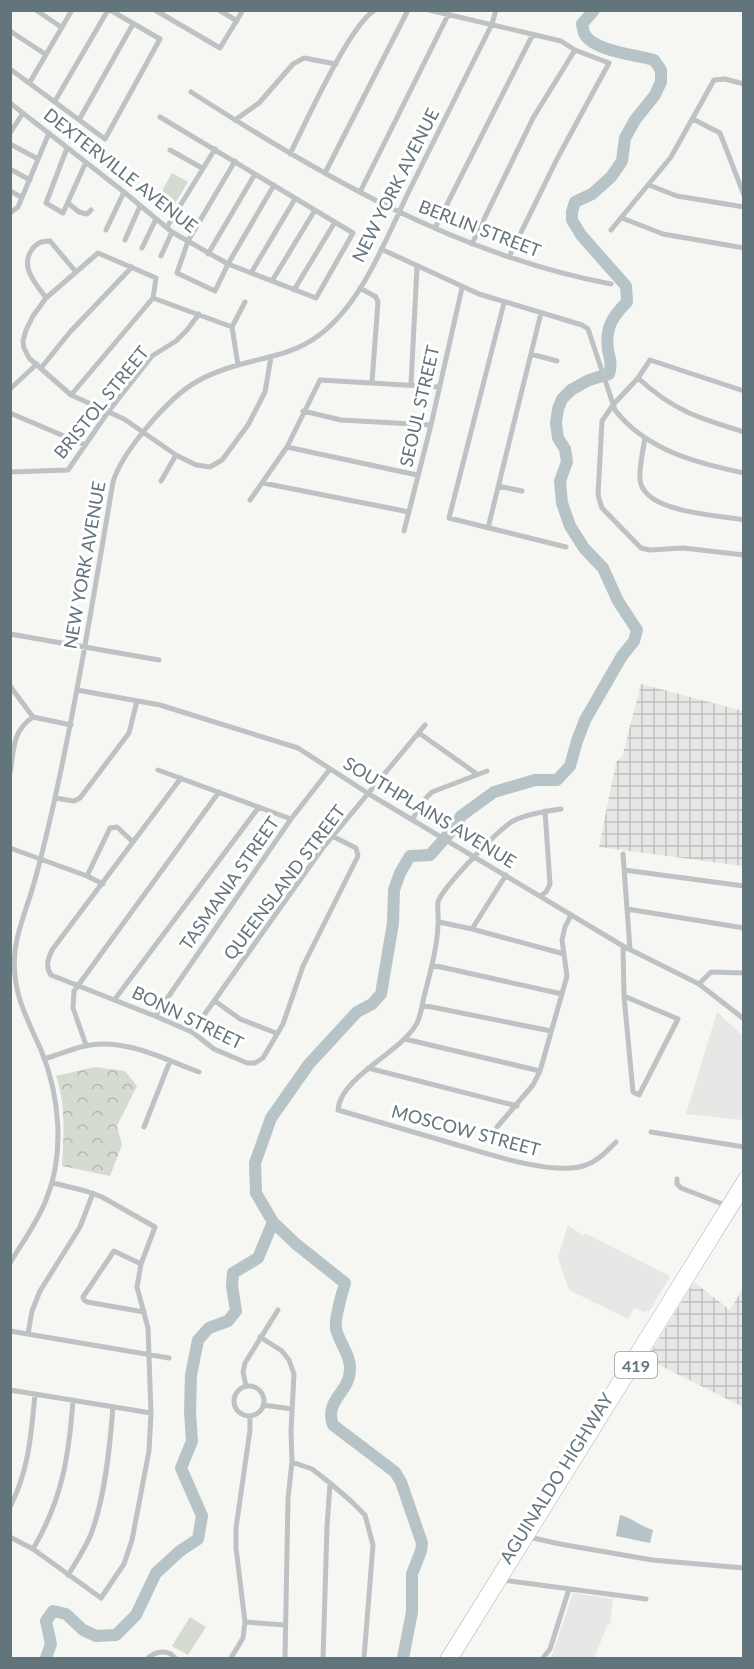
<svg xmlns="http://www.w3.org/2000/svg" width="754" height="1669" viewBox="0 0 754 1669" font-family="Lato,sans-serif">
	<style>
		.built { fill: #e7e7e6 }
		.industrial { fill: url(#industrial-grid) }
		.park { fill: url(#park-crowns) }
		.garden { fill: #d6dbd2 }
		.water { fill: #b6c4c7 }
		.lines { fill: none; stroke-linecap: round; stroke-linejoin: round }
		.river { stroke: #b6c4c7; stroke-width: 12 }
		.trunk-casing { stroke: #b0b5b7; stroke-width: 10 }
		.minor { stroke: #bdc2c4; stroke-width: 5 }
		.trunk { stroke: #fff; stroke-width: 9 }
		.labels { text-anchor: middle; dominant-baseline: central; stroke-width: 6; stroke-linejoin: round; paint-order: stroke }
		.shield { fill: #fff; stroke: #929ea3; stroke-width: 1.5 }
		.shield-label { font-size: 16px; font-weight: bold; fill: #63757c }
		.street-label { font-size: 18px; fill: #63757c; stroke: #fff }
	</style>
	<defs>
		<pattern id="industrial-grid" width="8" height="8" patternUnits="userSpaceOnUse" patternTransform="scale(1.5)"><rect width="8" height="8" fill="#e7e7e6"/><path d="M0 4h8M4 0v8" fill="none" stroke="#bfc0bf"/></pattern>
		<pattern id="park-crowns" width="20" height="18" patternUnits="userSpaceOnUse" patternTransform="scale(1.5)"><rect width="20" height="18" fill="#d6dbd2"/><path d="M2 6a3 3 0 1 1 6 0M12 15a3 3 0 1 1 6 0" fill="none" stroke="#b1b6af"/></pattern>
	</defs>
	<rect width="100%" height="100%" fill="#f6f6f3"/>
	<!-- built -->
	<path class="built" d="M717 1012 743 1036V1120L686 1114Z
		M568 1225 584 1236 585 1233 670 1276 649 1312 646 1310 645 1313 634 1308 628 1319 569 1290 558 1258Z
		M573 1593 613 1599 610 1623 607 1626 594 1658H551Z"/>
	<!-- industrial -->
	<path class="industrial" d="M641 684 743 711V866L599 847 616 762 622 757Z
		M694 1282 730 1310 743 1288V1407L647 1359Z"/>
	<!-- park -->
	<path class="park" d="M95 1067 125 1071 137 1086 117 1126 122 1145 110 1176 62 1166C64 1137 66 1104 56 1076Z"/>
	<!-- garden -->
	<path class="garden" d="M172 173 188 182 173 207 158 198Z
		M190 1617 206 1627 188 1655 172 1646Z"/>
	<!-- water -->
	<path class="water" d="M620 1515C632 1518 640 1526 653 1530L650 1543 616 1536Z"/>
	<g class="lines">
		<!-- river -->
		<path class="river" d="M46 1658 51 1644 46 1621 53 1611 66 1614 83 1630 96 1636 116 1635 136 1615 156 1573 180 1551 198 1539 202 1516 181 1468 192 1441 190 1412 191 1375 198 1340 209 1328 228 1321 236 1311 232 1286 233 1273 258 1258 273 1222
			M403 1658 412 1612V1574L421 1551 422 1543 401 1482 395 1472 333 1425C324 1399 350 1393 350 1369 351 1356 339 1342 336 1329 334 1319 342 1294 345 1283L296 1244 273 1222 256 1193 255 1163 271 1118 309 1064 357 1012 372 1004 381 994 393 923 394 890 400 873 410 856 430 855 454 828 461 816 494 792 535 780H557L570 766 577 741 585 720 622 656 634 641 637 630 618 601 603 568 584 548 570 526 562 503 560 481 567 462 565 449 558 438 556 423 558 409 562 399 571 390 589 380 609 374C612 365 610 359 608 350 605 328 612 317 627 302L626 286 581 235 572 220V212L575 202 592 194 611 177 622 161 625 138 635 120 655 95 661 82V70L654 60C637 55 592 51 584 33 583 30 583 27 582 24L594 10"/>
		<defs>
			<path id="trunk" d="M445 1658 744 1176
				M454 1658 744 1191"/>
		</defs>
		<!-- trunk casing -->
		<use href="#trunk" class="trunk-casing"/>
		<!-- minor -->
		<path class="minor" d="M36 10 61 27
			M155 10 220 48 243 10
			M219 10 237 21
			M429 10 561 41 575 50 609 63 557 159 509 257
			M10 31 45 54
			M10 69 105 139 160 39 110 10
			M30 82 72 10
			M191 92C320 175 457 255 611 284
			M55 101 108 10
			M10 103 124 192 172 232 228 264 316 298 353 233 160 117
			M693 119 720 133 744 195
			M79 120 133 24
			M235 120 259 103 293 64 304 58 336 64
			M10 133 23 113
			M10 144 38 159
			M67 148 46 203 63 213 86 162
			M170 150 202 168
			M290 154C305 124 350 24 375 10
			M235 161 188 241 177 273 215 291 228 264 274 185
			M10 169 30 180
			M325 173 408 10
			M649 185 677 196 744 207
			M10 191 21 197
			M360 192 448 15
			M68 203 79 212 87 214 91 210
			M10 213 18 207 49 133
			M622 218 663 234 744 248
			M167 227 215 149
			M435 228 533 34
			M106 230 124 192
			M611 230 671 157 714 80 725 79 744 84
			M125 240 140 206
			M472 244 533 118 575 50
			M142 248 156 219
			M381 249 479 294 582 325 588 329 615 410C646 450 696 463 744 473
			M208 254 255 174
			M161 256 172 232
			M251 273 295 199
			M272 281 315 210
			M360 288 376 297 378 302 372 382
			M294 290 335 222
			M46 298C37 285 20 268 31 251 36 243 41 241 50 241L76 272
			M153 298 156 278 98 253 46 298 33 316 26 330 23 341 24 348 29 358 71 395 124 419 176 455 196 465 210 467 222 460 248 425 265 392 271 357
			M153 298 232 327 238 365
			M504 303 449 518 566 547
			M232 327 245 302
			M531 354 557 361
			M41 368 70 332 132 267
			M638 378C674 411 698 418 744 432
			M411 384 417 267
			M10 389 37 364
			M744 391 650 360 638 378 613 405 602 421 598 495 602 508 641 548 650 550 683 548 744 555
			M71 395 153 298
			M303 411 341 420 431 425
			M10 413 85 445
			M645 438C643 451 639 467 640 480 644 513 718 515 744 520
			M287 447 417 475
			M10 472 68 470 108 412 152 356 176 341 187 330 199 314
			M161 481 176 455
			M263 483 409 512
			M498 486 522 491
			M250 500 287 447 320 380 439 387
			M488 528 541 313
			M404 531 431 425 462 288
			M10 634 159 660
			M10 686 33 717
			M77 690 160 705 298 748 369 794 623 946 699 984 744 1019
			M419 733 477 774
			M158 770 291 819
			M10 773C14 750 12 731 33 717L71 725
			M181 778 52 950C48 959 45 966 51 975L155 1016 192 1032 214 1049 247 1063H255L263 1058 283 1024 303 966 358 856 356 848 334 837
			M55 798 74 801 80 798 129 733 137 701
			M561 809C546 811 526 814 513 821 499 829 442 888 438 902 437 909 439 917 438 925 437 949 430 973 424 997 422 1005 421 1015 417 1023 402 1052 340 1077 338 1110 373 1120 409 1131 444 1141 479 1151 549 1176 583 1166 597 1162 606 1152 616 1142
			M412 820 425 799 432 792 487 771
			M10 848 87 876 103 884
			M623 854 630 949
			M624 870 744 886
			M87 876 110 828 117 827 133 842
			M540 896 546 892 550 884 545 811
			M627 909 744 928
			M439 922 472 929 564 954
			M472 929 506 875
			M623 946 624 996 633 1092 639 1095 678 1019 624 996
			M432 965 562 994
			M699 984 711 972 744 973
			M115 999 259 807
			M215 1001 240 1019 276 1033
			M422 1005 551 1031
			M155 1016 291 819 330 769
			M192 1032 322 849 425 725
			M405 1039 540 1071
			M86 1045 73 1008 74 991 219 792
			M44 1059C58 1055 71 1049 85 1046 123 1037 164 1059 199 1072
			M368 1068 517 1106
			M144 1127 170 1061
			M497 1127 533 1085 540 1071 567 976 562 940 565 927 571 915
			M651 1132 744 1147
			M677 1179V1184L681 1188 725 1205
			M10 1263C22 1243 37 1223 46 1200 65 1154 60 1096 41 1050 26 1016 11 991 15 951 17 931 26 910 32 890 41 860 48 829 55 798 78 693 95 588 113 482 122 452 168 398 196 382 208 375 224 369 238 365 266 357 294 354 318 336 363 303 387 236 411 187 438 133 465 78 492 24L496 10
			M141 1264 114 1251 83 1297 84 1300 87 1302 144 1312
			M10 1331 169 1358
			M28 1334 32 1311 40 1291 80 1227 93 1193
			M260 1337 282 1351 289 1360 294 1374 291 1431 292 1462 288 1498 285 1658
			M246 1386 243 1372 245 1363 278 1310
			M234 1401a15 15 0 1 1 30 0a15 15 0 1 1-30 0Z
			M10 1390 151 1413
			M263 1405 292 1409
			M292 1462 312 1469 330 1483 327 1527 323 1658
			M330 1483 352 1502 365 1515 373 1545 364 1658
			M10 1507C29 1470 31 1435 35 1394
			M10 1537 33 1549 101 1598 124 1564 132 1540 149 1451 151 1413 148 1328 137 1287 141 1264 155 1227 102 1197 86 1191 53 1183
			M529 1537 560 1544 652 1560 744 1568
			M33 1549C62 1500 69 1456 73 1400
			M68 1575C76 1562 85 1549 91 1534 105 1498 110 1446 113 1407
			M502 1580 646 1599
			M245 1622 285 1625
			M148 1658C156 1651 168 1649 175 1658
			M231 1658 243 1638 245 1622 236 1548V1528L250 1430V1416
			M543 1658 550 1649 569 1589"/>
		<!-- trunk -->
		<use href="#trunk" class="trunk"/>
	</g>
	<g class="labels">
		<!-- shield labels -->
		<rect class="shield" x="615" y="1352" width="42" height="26" rx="4.5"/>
		<g class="shield-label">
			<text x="636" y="1365">419</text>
		</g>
		<!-- street labels -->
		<g class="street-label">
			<text transform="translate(121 170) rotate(38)">DEXTERVILLE AVENUE</text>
			<text transform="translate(395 185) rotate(-63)">NEW YORK AVENUE</text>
			<text transform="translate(480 228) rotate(21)">BERLIN STREET</text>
			<text transform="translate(101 402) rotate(-51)">BRISTOL STREET</text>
			<text transform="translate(419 406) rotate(-77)">SEOUL STREET</text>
			<text transform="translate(84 565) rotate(-80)">NEW YORK AVENUE</text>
			<text transform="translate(430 812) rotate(31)">SOUTHPLAINS AVENUE</text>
			<text transform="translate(284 882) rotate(-53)">QUEENSLAND STREET</text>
			<text transform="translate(229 883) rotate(-55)">TASMANIA STREET</text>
			<text transform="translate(188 1017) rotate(26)">BONN STREET</text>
			<text transform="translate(466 1130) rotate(15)">MOSCOW STREET</text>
			<text transform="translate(556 1478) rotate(-58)">AGUINALDO HIGHWAY</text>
		</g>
	</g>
	<!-- border -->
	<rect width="754" height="1669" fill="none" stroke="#63757c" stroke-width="24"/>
</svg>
